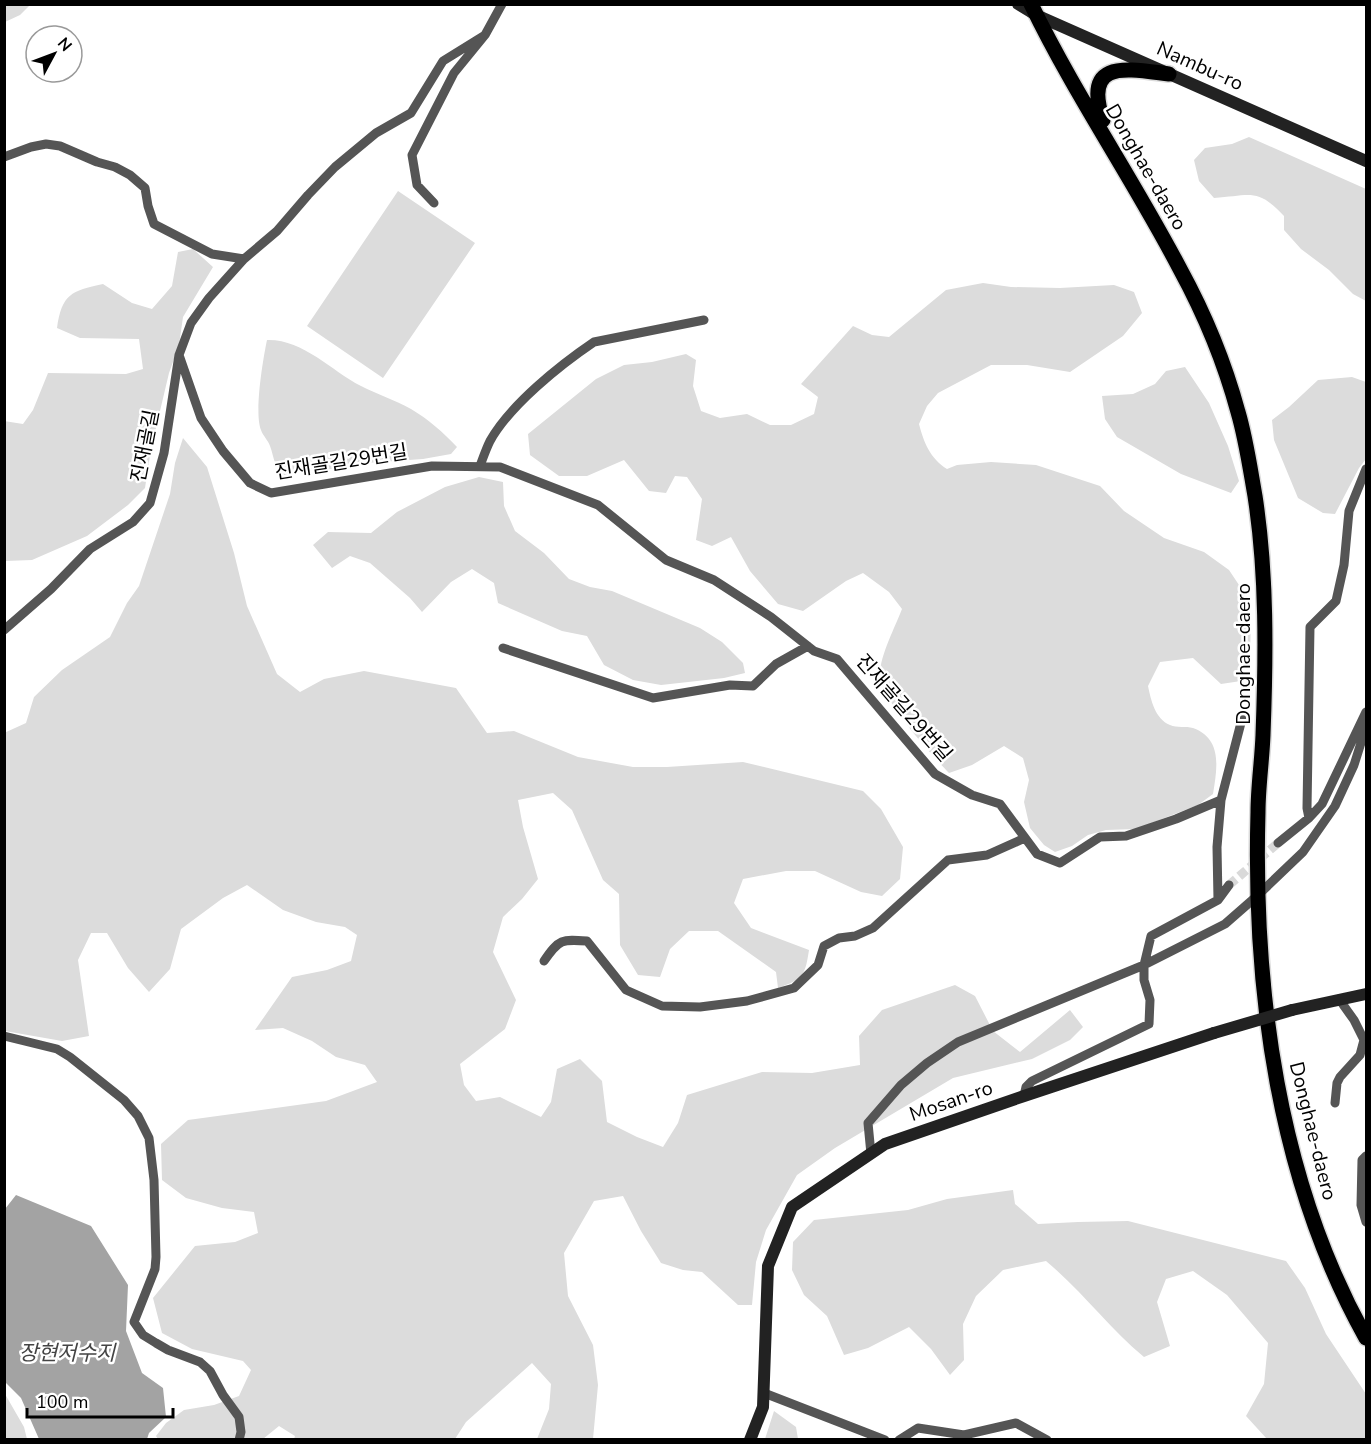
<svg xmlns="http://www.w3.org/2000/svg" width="1371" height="1444" viewBox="0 0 1371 1444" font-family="'Nunito Sans','Noto Sans KR',sans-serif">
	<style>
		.green { fill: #dcdcdc }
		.water { fill: #a3a3a3 }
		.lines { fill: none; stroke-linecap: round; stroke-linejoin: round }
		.street-tunnel { stroke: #d9d9d9; stroke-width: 9; stroke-dasharray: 9 4.5; stroke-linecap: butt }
		.primary-casing { stroke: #dbdbdb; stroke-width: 18 }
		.street { stroke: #555; stroke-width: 9 }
		.secondary { stroke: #222; stroke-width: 12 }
		.primary { stroke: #000; stroke-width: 15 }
		.secondary-bridge { stroke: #222; stroke-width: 12 }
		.labels { text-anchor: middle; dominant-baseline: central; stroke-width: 5; stroke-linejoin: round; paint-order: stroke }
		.street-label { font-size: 20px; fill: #000; stroke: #fff }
		.water-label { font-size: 21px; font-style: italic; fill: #444; stroke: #fff }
	</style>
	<rect width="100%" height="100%" fill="#fff"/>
	<!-- green -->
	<path class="green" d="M5 4H30V5L20 15 5 22Z
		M1249 137 1366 189V301L1353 294 1329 270 1301 249 1284 230V216C1257 187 1250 196 1214 198L1199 181 1194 160 1205 148 1232 144Z
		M398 191 475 243 383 378 307 326Z
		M193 249 213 267 183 317 179 345 169 373 151 449 145 488 128 505 87 536 32 560 5 561 4 421 23 424 33 410 48 373 126 374 143 369 139 339 80 338 57 328C62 294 71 291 103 284L132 303 152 309 172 286 178 252Z
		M983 283 1011 287 1060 288 1114 285 1134 292 1142 313 1123 336 1070 372 1027 365H991L938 393 927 406 919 424C924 443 930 458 947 469L957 465 991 462 1036 465 1100 486 1124 511 1164 538 1204 552 1229 570 1243 591 1251 612 1250 658 1241 681 1221 684 1193 658 1160 662 1148 686C1151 700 1155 719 1170 725 1177 728 1186 726 1193 728 1223 739 1217 769 1213 794L1198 805 1136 829 1106 830 1088 835 1072 846 1055 852 1044 845 1030 828 1024 802 1029 780 1023 758 1004 746 972 765 949 773C931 754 881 700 880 675 879 658 896 625 902 609L889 592 863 573 846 581 803 611 778 604 750 571 731 537 712 546 696 540 702 499 687 477 675 476 666 493 649 491 624 460 587 476H559L530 455 528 434 596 379 624 365 652 362 686 354 696 360 693 386 701 411 720 418 747 414 770 425H791L814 414 818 397 801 384 853 326 872 335 889 337 946 290Z
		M267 340C303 339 330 370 361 386 377 394 395 400 411 409 428 419 443 432 457 447L451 454 423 459 367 463 338 469H302L284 475C273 464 275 460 270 446 268 440 263 436 261 430 254 413 263 359 267 340Z
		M1185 367 1209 403 1228 446 1239 481 1231 493 1181 474 1117 437 1105 419 1102 396 1133 394 1155 384 1166 371Z
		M1352 377 1366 382V459L1359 468 1335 514 1323 513 1298 498 1274 440 1272 420 1289 407 1318 380Z
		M183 438 207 467 234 553 247 606 277 674 300 692 324 679 364 671 456 688 487 733 514 731 578 757 633 767H667L743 762 863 791 881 809 903 847 900 879 882 896 861 892 815 871H786L743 879 734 903 751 928 809 950C805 976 803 979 778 988L776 972 718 931H689L670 949 660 977 638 975 620 945 619 894 603 880 572 810 553 793 518 800 523 827 538 879 522 899 503 917 493 952 516 1000 505 1029 460 1064 464 1085 476 1101 500 1097 541 1117 551 1102 557 1069 580 1059 602 1081 607 1122 637 1137 663 1147 678 1123 687 1095 762 1072 812 1073 860 1065 859 1036 882 1010 955 985 975 996 993 1031 1020 1052 1070 1010 1083 1027 1070 1040 1032 1059 953 1078 835 1148 797 1175 766 1230 756 1262 752 1305H738L702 1272 683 1270 661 1263 641 1231 623 1196 594 1201 564 1253 568 1296 593 1345 598 1385 593 1439H537L549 1409 551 1384 532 1363 466 1422 455 1439H294L295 1436 279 1426 263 1439H158L156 1436 166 1423 184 1410 214 1405 239 1396 251 1370 243 1361 192 1349 162 1333 153 1298 195 1246 235 1242 258 1233 254 1212 222 1208 186 1198 162 1180 161 1144 188 1120 326 1101 377 1082 365 1065 336 1057 312 1041 283 1028 255 1030 292 977 327 970 351 961 357 935 345 927 316 922 283 910 247 885 223 898 181 929 170 969 149 992 128 968 107 933H91L78 960 89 1036 62 1041 5 1031 4 733 26 723 34 697 62 670 110 637 127 603 139 586 170 494 175 463Z
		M479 477 503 482 504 506 515 531 544 553 569 579 590 587 612 591 700 628 722 642 743 663 745 673 724 678 661 685 633 680 604 665 587 636 562 631 498 603 494 583 472 569 451 582 422 612 410 598 370 563 350 556 332 568 313 545 328 532 371 533 397 512 445 487Z
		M1013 1190 1015 1204 1038 1224 1078 1222 1128 1221 1286 1261 1305 1288 1326 1334 1366 1394V1439H1267L1246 1416 1264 1384 1268 1343 1227 1295 1193 1271 1166 1279 1157 1302 1170 1346 1144 1357C1108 1327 1082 1291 1046 1261L1003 1270 976 1296 963 1324 964 1360 950 1375 931 1349 909 1327 868 1348 844 1355 827 1316 804 1295 792 1270 793 1242 814 1220 908 1210 947 1199Z
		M5 1394 24 1427 27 1439H5Z
		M774 1411 796 1427 798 1439H765Z"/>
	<!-- water -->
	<path class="water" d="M16 1195 91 1226 128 1285 126 1331 142 1373 163 1388 166 1417 149 1433 147 1439H39L21 1398 5 1382V1209Z"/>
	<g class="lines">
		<!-- street-tunnel -->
		<path class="street-tunnel" d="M1229 885 1278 843"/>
		<defs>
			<path id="primary" d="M1031 4C1075 95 1133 179 1180 269 1204 313 1225 364 1238 412 1246 439 1250 468 1255 496 1267 574 1266 655 1263 735 1262 761 1258 787 1258 812 1253 990 1278 1181 1366 1338
				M1103 120C1082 58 1128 69 1169 74"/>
		</defs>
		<!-- primary casing -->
		<use href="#primary" class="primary-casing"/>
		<!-- street -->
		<path class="street" d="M4 157 31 147 46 144 60 146 97 162 115 167 130 175 145 188 148 206 154 224 212 254 244 259
			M434 203 417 185 412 155 454 73 485 35 502 4
			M179 355 201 418 223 451 250 483 271 493 432 466 500 467 598 505 666 560 714 580 771 617 814 651 837 659 935 774 972 795 1000 804 1037 854 1060 863 1100 837 1126 836 1176 819 1221 800
			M480 466C483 458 486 449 490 441 510 405 560 365 594 342L704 320
			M4 630 51 589 90 549 133 522 150 503 164 453 179 355 191 323 209 298 244 259 277 231 308 195 335 167 376 133 411 113 443 61 485 35
			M503 648 653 698 730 685 753 686 776 664 808 646
			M1309 818 1307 808 1310 627 1336 601 1344 565 1349 511 1366 469
			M1278 843 1309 818 1322 804 1366 712
			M1218 900 1217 847 1221 800 1243 715
			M544 961C559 939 562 939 587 941L626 990 662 1006 700 1007 747 1001 794 988 818 965 824 946 839 938 855 936 873 928 948 860 987 855 1025 838
			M4 1036 57 1049 70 1057 124 1100 138 1116 149 1138 154 1180 156 1257 155 1269 134 1322 143 1335 156 1343 168 1350 200 1362 210 1371 223 1395 239 1417 241 1432 239 1440
			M1024 1096 1026 1087 1032 1081 1149 1024 1150 1000 1144 980V965L1151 936 1218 900 1229 885
			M1335 1103 1337 1083 1340 1077 1360 1055 1364 1040 1354 1020 1339 999
			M871 1154 868 1123 901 1085 927 1063 958 1042 1144 965 1225 924 1257 896 1303 852 1335 806 1354 765 1366 727
			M1366 1156 1362 1160 1361 1205 1366 1222
			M764 1393 885 1440
			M899 1440 918 1428 964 1435 1016 1423 1047 1440"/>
		<!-- secondary -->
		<path class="secondary" d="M1018 4 1036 15 1366 161
			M1292 1010 1366 994
			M750 1440 763 1407 768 1266 792 1207 885 1144 1024 1096 1214 1033"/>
		<!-- primary -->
		<use href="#primary" class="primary"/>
		<!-- secondary-bridge -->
		<path class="secondary-bridge" d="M1214 1033 1292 1010"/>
	</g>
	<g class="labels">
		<!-- street labels -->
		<g class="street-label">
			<text transform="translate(1200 66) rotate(24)">Nambu-ro</text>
			<text transform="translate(1146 167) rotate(60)">Donghae-daero</text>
			<text transform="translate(145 446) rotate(-79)">진재골길</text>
			<text transform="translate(341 462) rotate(-9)">진재골길29번길</text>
			<text transform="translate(1243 654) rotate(-90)">Donghae-daero</text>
			<text transform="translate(904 708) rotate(49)">진재골길29번길</text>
			<text transform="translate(951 1101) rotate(-19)">Mosan-ro</text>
			<text transform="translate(1313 1131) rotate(76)">Donghae-daero</text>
		</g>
		<!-- water labels -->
		<g class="water-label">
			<text x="67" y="1353">장현저수지</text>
		</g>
	</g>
	<!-- border -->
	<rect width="1371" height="1444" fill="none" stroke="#000000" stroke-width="12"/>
	<!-- north arrow -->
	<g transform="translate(54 54) rotate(49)"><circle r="28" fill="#ffffff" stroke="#999999" stroke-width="1.5"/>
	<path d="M0-4.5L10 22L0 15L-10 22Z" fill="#000000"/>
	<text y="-9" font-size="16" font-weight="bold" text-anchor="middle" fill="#000000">N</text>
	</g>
	<!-- scale -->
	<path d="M27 1408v9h146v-9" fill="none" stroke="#000000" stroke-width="3"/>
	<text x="36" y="1408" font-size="18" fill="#000000" stroke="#ffffff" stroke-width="4.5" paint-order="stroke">100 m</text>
</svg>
